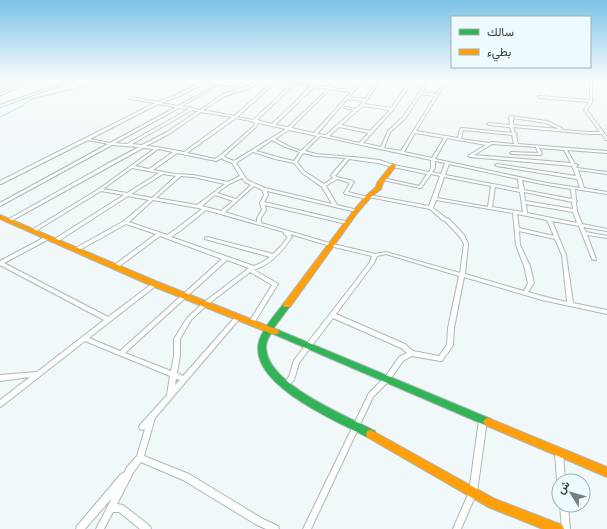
<svg xmlns="http://www.w3.org/2000/svg" width="607" height="529" viewBox="0 0 607 529" font-family="Jost,Vazirmatn,sans-serif">
	<style>
		.lines { fill: none; stroke-linecap: round; stroke-linejoin: round }
		.stream { stroke: #77d6e6; stroke-width: 1 }
		.street-casing { stroke: #afb7b9; stroke-width: 2 }
		.fast-casing { stroke: #afb7b9; stroke-width: 2 }
		.slow-casing { stroke: #afb7b9; stroke-width: 2 }
		.street { fill: #fdfefe; fill-rule: evenodd }
		.fast { fill: #30b455; fill-rule: evenodd }
		.slow { fill: #ff9f0a; fill-rule: evenodd }
	</style>
	<rect width="100%" height="100%" fill="#f1f8fa"/>
	<g class="lines">
		<!-- stream -->
		<path class="stream" d="M0 117 22 106 31 99 116 79"/>
		<defs>
			<path id="street" d="M0 79H4L0 81Z
				M19 79H23L0 89V87Z
				M35 79H39L0 95V93Z
				M74 79H78L0 107V105Z
				M191 79 205 80 210 79 208 80 235 84 239 89 248 86 256 82 254 79H257L258 83 250 88 225 96 203 110 234 116 274 81 260 79 275 80 279 79 278 80 294 83 297 79H300L296 83 312 85 318 79H321L315 85 329 87 337 79H340L332 88 352 90 361 79H364L349 97 365 99 379 79H382L364 104 391 108 411 79H414L393 110 363 143 381 147 388 131 403 117 427 81 428 80 429 81 422 92 436 94 442 85 444 79H446L444 85 416 131 458 138 460 129 462 128 512 133 510 127 489 125 487 124 489 123 510 125 509 117 511 116 547 121 562 128V130L589 132H600L584 110 587 106 589 102 539 98 538 97 539 96 590 100V82L588 79H591L592 82V100L593 101 592 102 587 110 607 137V140H606L602 134H589L513 127 515 133 517 134 516 135 518 144 607 151V153L567 150 575 164 578 165 576 166 577 168 607 172V174L578 170 584 188 607 192V194L575 189 576 200 577 201 576 202 577 211 582 224 607 229V231L583 227 586 232 607 236V238L587 235 596 259V260H594L592 259 579 226 552 221 566 255 573 303 607 310V314L542 300 464 277 454 328 453 345 452 347 442 361H440L412 356 403 361 389 381 373 397 311 529H303L369 393 385 377 399 357 407 353 401 348 333 318 299 363 294 380 287 387 285 388 283 387 282 385 289 377 294 360 354 283 370 262 372 256 330 246 290 234 292 237C282 252 271 264 254 270L277 283 278 284 254 323H250L249 322 272 285 250 272 207 305 191 320 180 339V356L177 373 183 376 236 316H240L241 317 155 418 144 456 189 474 263 519 278 526 279 529H266L257 525 183 480 141 462 133 473 117 504 123 505 150 526 151 529H140L119 512H113L104 529H96L112 498 85 529H76L77 526 121 474 124 473 127 467 137 456 145 429 143 430 140 429 139 427 140 425 167 395 170 376 85 341 2 406 0 407V400L30 377 0 381V375L37 372 104 320 0 265V261L45 237H49V239L4 263 108 317 153 283H157L158 284 157 285 89 338 120 351 222 259 160 236 117 268H113L112 267 113 266 156 234 126 224 78 251H74V249L124 221 149 200 128 196 57 242H53V240L124 195 101 191 34 232H32L30 231 99 189 154 149 143 148 9 222H7V220L107 164 139 147 112 145 0 206V203L108 144 88 140 1 184H0V181L155 103 131 99H130V97L158 102 178 94 203 81ZM206 82 219 84 178 106 161 103 180 96ZM276 82 292 84 253 120 237 117ZM221 84 234 86 237 90 223 94 200 110 182 106ZM295 84 311 86 272 124 257 120ZM314 87 328 89 288 127 275 125ZM330 89 351 92 314 133 291 128ZM421 94 435 96 401 151 384 148 390 132 405 119ZM347 99 364 101 356 109 341 106ZM158 104 176 107 110 143 90 139ZM363 106 390 110 370 131 341 125ZM340 107 354 110 326 135 317 134ZM179 108 189 109 127 144 115 143ZM192 110 198 111 167 132 142 145 132 144ZM201 112 232 117 184 152 157 147 146 146 169 134ZM236 118 255 122 254 126 221 155 215 159 187 153ZM513 118 546 123 559 129 513 125ZM258 123 286 129 234 161 226 158 224 156 256 127ZM339 127 369 133 359 143 329 136ZM289 130 317 136 301 151 288 146 275 139ZM463 130 512 135 514 144 492 142 489 143 461 139ZM415 133 444 138 432 158 404 152ZM320 136 431 160V168L429 172 394 165 379 160 363 158 316 154 305 151ZM447 138 486 145 469 155 468 156 470 157 572 166 576 176 497 164 495 165 497 166 577 179 580 188 547 183 435 159ZM272 140 285 147 300 152 294 161 277 157 256 151ZM492 144 536 147 538 153 511 152 510 153 512 154 540 155 542 154 539 148 564 150 571 163 474 155ZM158 149 173 152 149 169 135 166ZM253 152 275 159 294 163 302 173 322 187 332 204 265 188 247 180 236 163ZM177 153 216 161 222 158 224 160 232 163 240 176 228 182 193 175 175 174 153 170ZM303 153 316 156 346 158 332 174 331 176 333 178 324 184 304 171 297 162ZM349 159 378 163 393 167 427 174 419 186 383 178 381 179 383 180 420 188H421L431 174 440 176 429 206 369 195 367 196 369 197 430 209 442 220 445 221 460 237 464 244 460 273 386 252 375 254 333 244 261 223V218L266 210 265 205 347 224H349V222L264 202 268 195 267 191 356 212H358V210L337 205 326 186 337 179 350 183 344 193 345 194 367 199H368V197L348 192 354 182 353 181 337 177 335 176ZM435 161 445 163 441 174 432 172 435 168ZM449 164 518 179 519 189 445 175ZM132 168 159 173 127 193 103 189ZM163 174 176 176 152 198 131 194ZM181 176 193 177 225 184 197 205 156 198ZM444 177 491 186 488 207 437 198ZM242 178 245 182 251 185 236 199 217 193 229 184ZM522 180 547 185 571 189 572 199 524 190ZM254 186 262 190 264 195 260 203 262 210 257 218V222L225 212ZM495 187 520 192 523 212 492 207ZM524 192 572 202 573 209 525 201ZM215 195 233 201 221 211 202 206ZM153 200 198 208 202 209 176 229 167 235 129 222ZM436 200 513 213 516 245 524 266 528 283 524 291 465 274 468 244 464 235 449 219 446 218 433 208ZM526 204 573 212 577 223 527 213ZM206 210 284 232V234L288 237 281 246 273 254 207 237 205 238V239L270 257 261 263 254 266 171 237 180 231ZM517 214 547 220 554 236 519 228ZM519 231 555 239 562 255 567 302 542 296 528 292 534 283 530 266 520 245ZM386 254 459 276 448 328 447 345 439 356 413 351 405 344 336 314 374 263 377 256ZM227 260 249 268 203 303 187 318 174 339V356L171 371 125 353ZM176 379 180 380 175 385Z
				M483 417 485 418 487 420 477 492 461 529H453L469 492 479 420 481 418Z
				M559 449 562 450 563 452 565 481H559V484L557 481 555 452 556 450Z
				M560 505H568L570 529H562Z"/>
			<path id="fast" d="M287 302 290 303 291 305 273 329 278 330 491 419 493 422 491 425 488 426 485 425 271 333C269 337 266 342 266 347 266 384 347 416 375 431L376 434 375 437 371 438 367 437C337 421 257 388 258 348 258 333 276 314 284 303Z"/>
			<path id="slow" d="M393 164 396 166 383 183 381 189 371 197 358 212 290 307H284L283 305 284 303 354 210 367 195 376 187 377 183 391 165Z
				M0 215 158 282 278 330 279 332 278 334H272L152 286 0 219Z
				M488 418 607 467V477L485 425 483 422 485 419Z
				M371 430 495 499 562 525 564 529H543L488 507 367 437 366 434 367 431Z"/>
		</defs>
		<!-- street casing -->
		<use href="#street" class="street-casing"/>
		<!-- fast casing -->
		<use href="#fast" class="fast-casing"/>
		<!-- slow casing -->
		<use href="#slow" class="slow-casing"/>
		<!-- street -->
		<use href="#street" class="street"/>
		<!-- fast -->
		<use href="#fast" class="fast"/>
		<!-- slow -->
		<use href="#slow" class="slow"/>
	</g>
	<!-- sky -->
	<linearGradient id="sky" x2="0" y2="1"><stop stop-color="#7bc2e7"/><stop offset="0.52" stop-color="#f9fcfd"/><stop offset="1" stop-color="#f9fcfd" stop-opacity="0"/></linearGradient>
	<rect width="607" height="153" fill="url(#sky)"/>
	<!-- legend -->
	<rect x="451" y="16" width="140" height="52" fill="#edfbfe" stroke="#a3afb2"/>
	<rect x="459" y="29" width="20" height="6" fill="#30b455" stroke="#a3afb2"/>
	<text x="487" y="36" font-size="12" fill="#343d3f">سالك</text>
	<rect x="459" y="49" width="20" height="6" fill="#ff9f0a" stroke="#a3afb2"/>
	<text x="487" y="56" font-size="12" fill="#343d3f">بطيء</text>
	<!-- north arrow -->
	<g transform="translate(571 493) rotate(307)"><circle r="19" fill="#edfbfe" stroke="#a3afb2"/>
	<path d="M0-3L7 15L0 10L-7 15Z" fill="#767e80"/>
	<text y="-6" font-size="11" font-weight="bold" text-anchor="middle" fill="#343d3f">ش</text>
	</g>
</svg>
